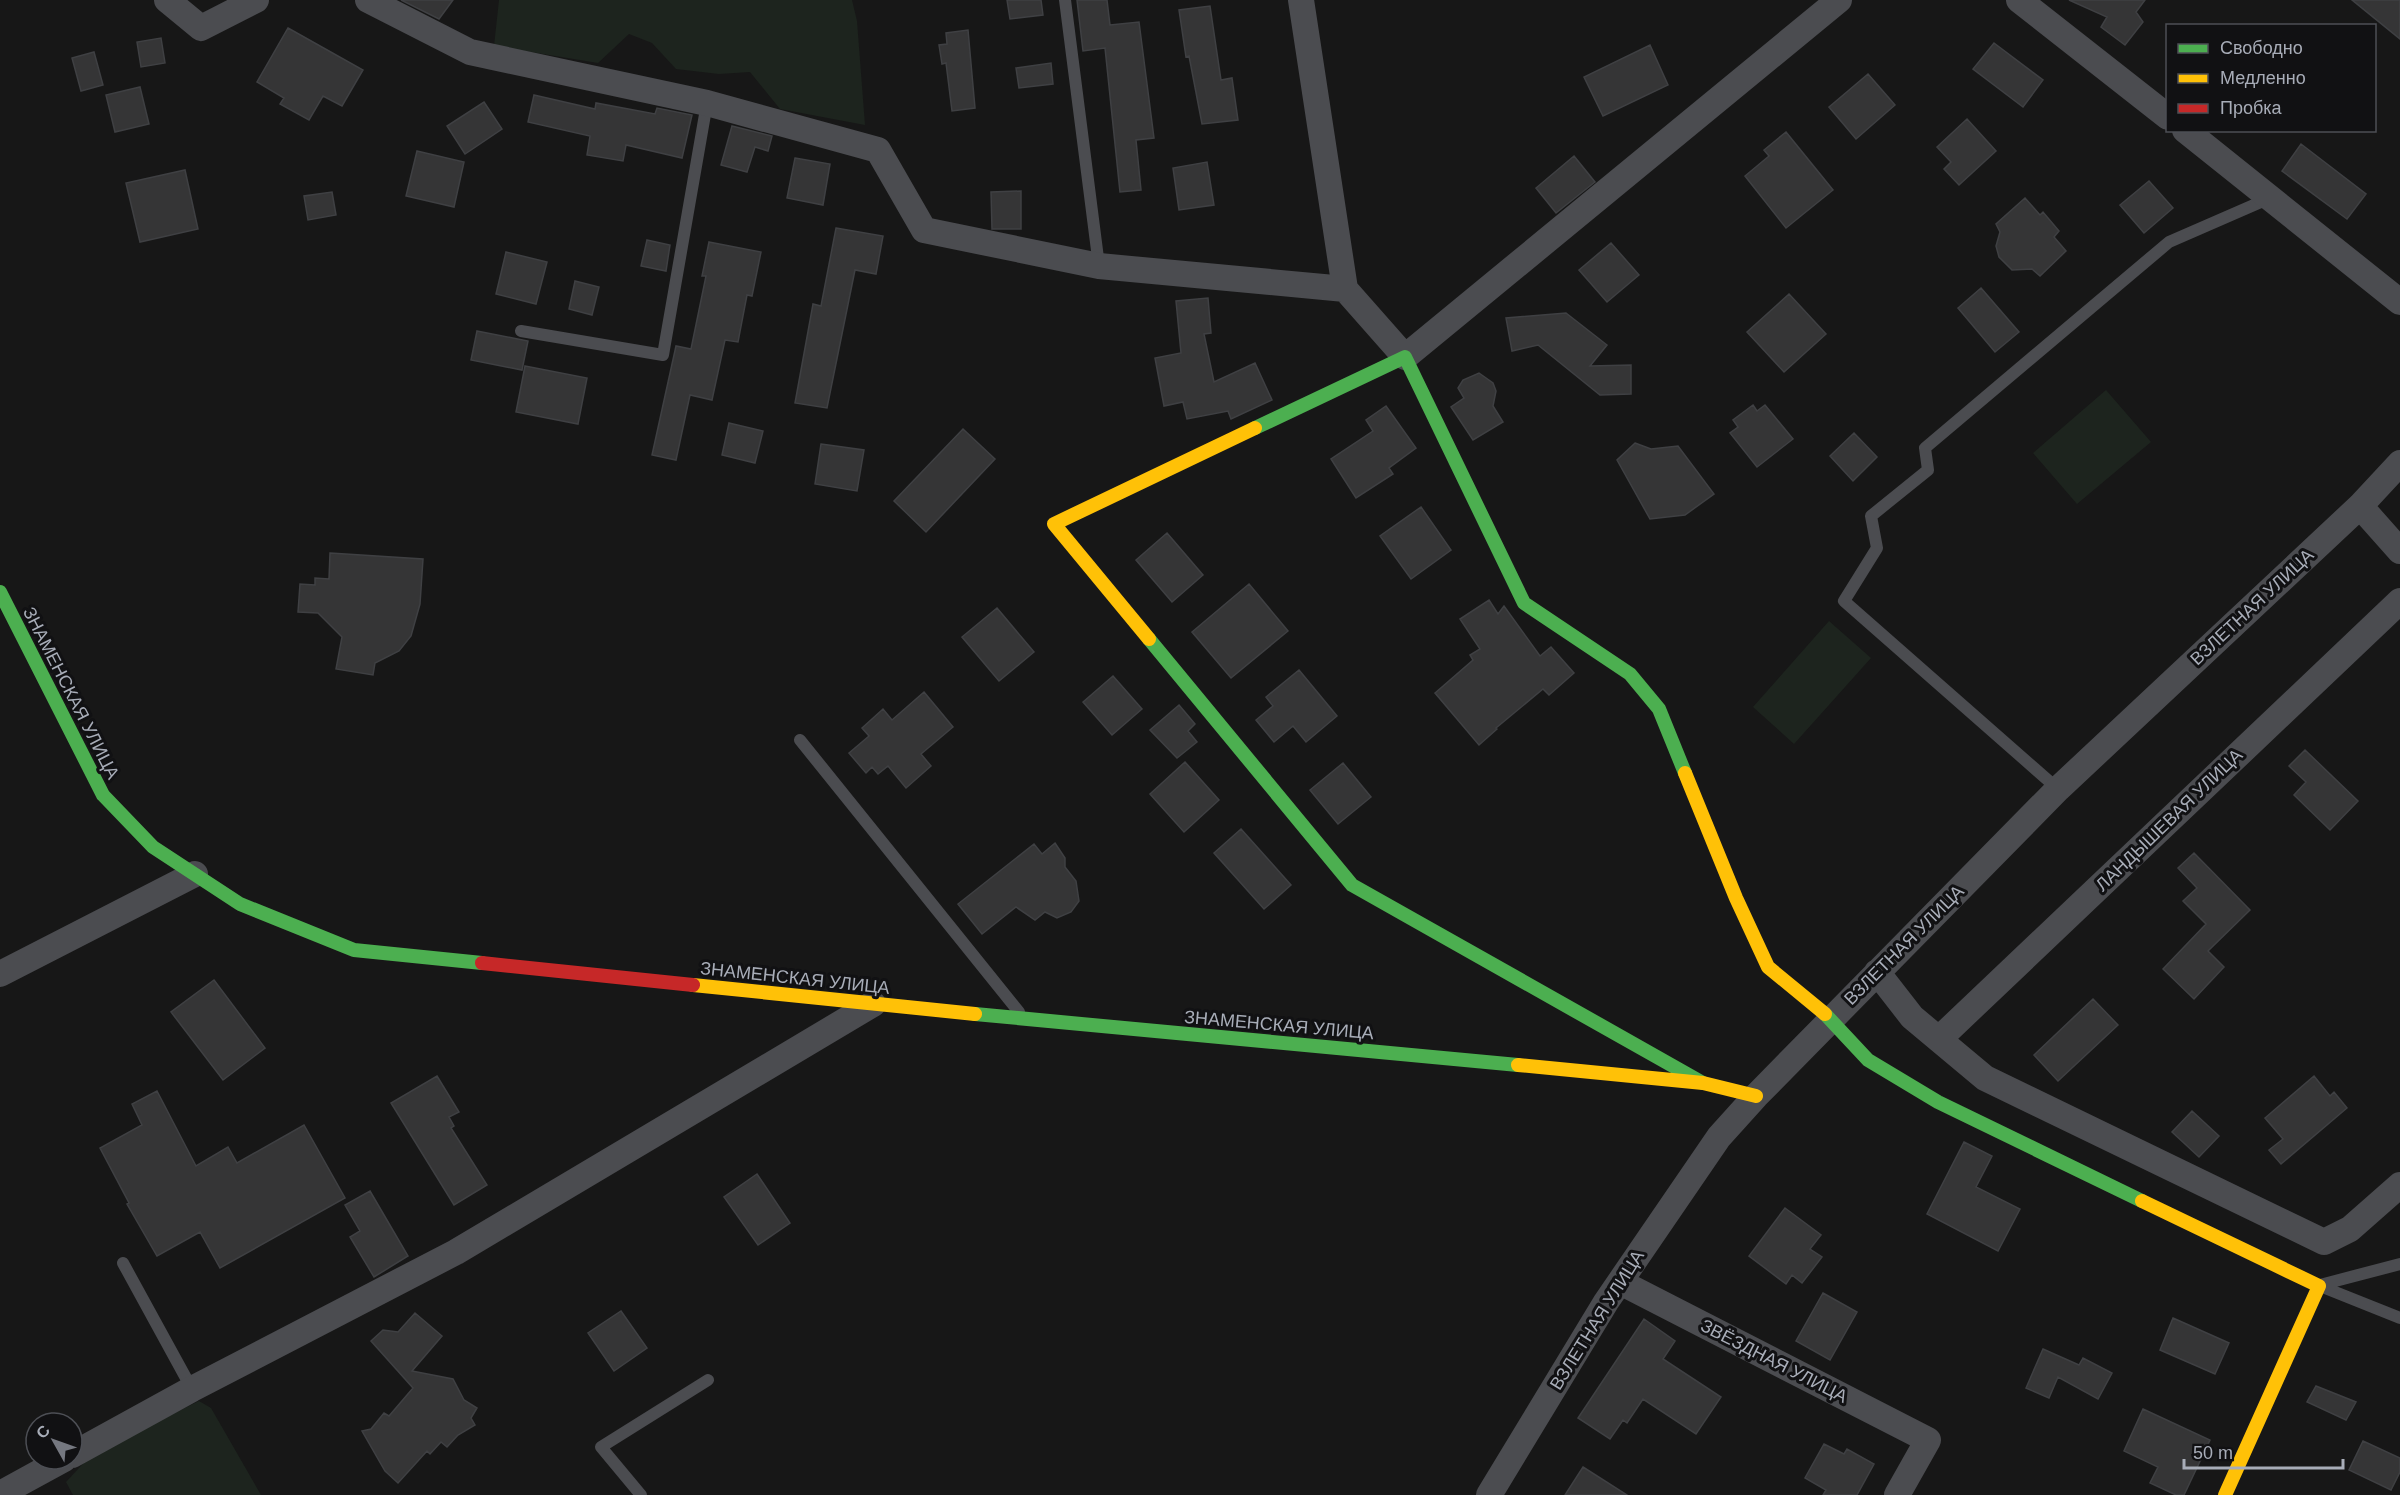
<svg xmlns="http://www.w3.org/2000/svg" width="2400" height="1495" viewBox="0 0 2400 1495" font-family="Arial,sans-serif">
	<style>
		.green { fill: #1d241e }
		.building { fill: #353536; stroke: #3f4043; stroke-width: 1.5 }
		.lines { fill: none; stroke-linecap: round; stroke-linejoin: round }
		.lane { stroke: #4b4c50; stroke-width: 12 }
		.street { stroke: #4b4c50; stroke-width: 26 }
		.fast { stroke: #4caf50; stroke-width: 14 }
		.slow { stroke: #ffc107; stroke-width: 14 }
		.jam { stroke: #c62828; stroke-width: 14 }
		.labels { text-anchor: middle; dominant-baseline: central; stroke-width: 6; stroke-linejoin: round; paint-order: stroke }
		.street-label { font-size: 18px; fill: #a8adb8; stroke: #111113 }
	</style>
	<rect width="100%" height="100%" fill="#171717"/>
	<!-- green -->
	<path class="green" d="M499 0H852L857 21 865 125 780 109 750 72 719 74 676 69 652 43 629 34 598 63 494 46Z
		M2106 390 2151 442 2077 504 2033 453Z
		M1829 621 1871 658 1794 744 1753 707Z
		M199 1401 211 1408 261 1495H73L66 1482 92 1454Z"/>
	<!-- building -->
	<path class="building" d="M401 0H453L439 19Z
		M1007 0H1041L1043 15 1010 19Z
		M1077 0H1107L1110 25 1139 22 1154 138 1136 140 1141 190 1120 192 1105 48 1083 51Z
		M2069 0H2145L2136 12 2143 22 2125 45 2101 27 2107 17Z
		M2352 0H2400V39Z
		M1210 6 1221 80 1232 78 1238 120 1202 124 1189 56 1186 57 1179 10Z
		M288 28 363 70 342 106 323 96 309 120 280 104 284 98 257 82Z
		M968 30 975 108 952 111 946 63 942 64 939 45 947 44 946 33Z
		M161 38 165 63 141 67 137 42Z
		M1994 43 2043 80 2023 107 1973 69Z
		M1650 45 1668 85 1603 116 1584 77Z
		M94 52 103 85 81 91 72 58Z
		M1051 63 1053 84 1019 88 1016 68Z
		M1868 74 1895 105 1856 139 1829 107Z
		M140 87 149 124 115 132 106 95Z
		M534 95 595 109 596 103 655 114 657 108 692 115 682 158 626 145 623 161 587 155 590 136 528 122Z
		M484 102 502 129 465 154 447 126Z
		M1967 119 1996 151 1959 185 1944 169 1951 162 1937 147Z
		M732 126 772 136 768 151 755 147 747 172 721 165Z
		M1786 132 1833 190 1786 228 1745 176 1769 156 1764 150Z
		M2301 144 2366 194 2347 219 2282 171Z
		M417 151 464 162 454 207 406 196Z
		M1574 156 1595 182 1556 213 1536 188Z
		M795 158 830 164 823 205 787 198Z
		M1207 162 1214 205 1179 210 1173 168Z
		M185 170 198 229 140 242 126 183Z
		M2149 181 2173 208 2144 233 2120 205Z
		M1021 191V229H992L991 192Z
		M332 192 336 215 308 220 304 196Z
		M2025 198 2040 215 2043 212 2059 231 2054 237 2066 251 2040 276 2032 269 2012 270 1999 257 1996 246 2000 232 1996 224Z
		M836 228 883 236 876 274 855 270 827 408 795 403 813 304 821 306Z
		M647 240 670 245 666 271 641 266Z
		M709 242 761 252 752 296 747 295 738 342 725 340 712 400 690 395 676 460 652 455 676 346 691 349 706 276H702Z
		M1611 243 1639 275 1607 302 1579 270Z
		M506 252 547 262 536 304 496 294Z
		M575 281 599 287 592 315 569 309Z
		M1981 288 2019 332 1995 352 1958 308Z
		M1789 294 1826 334 1784 372 1747 332Z
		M1208 298 1211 333 1204 334 1214 382 1255 363 1272 400 1231 419 1228 411 1187 419 1183 402 1164 406 1155 358 1181 353 1176 301Z
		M1566 313 1607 345 1590 366 1631 365V394L1600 395 1538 345 1512 351 1506 318Z
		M477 331 528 341 522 370 471 360Z
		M525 366 587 378 578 424 516 412Z
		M1479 373 1493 383 1496 391 1493 406 1503 422 1473 440 1451 407 1464 398 1458 388 1463 380Z
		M1753 405 1757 411 1765 405 1793 439 1757 467 1730 433 1738 427 1733 420Z
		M1386 406 1416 448 1389 468 1393 474 1356 498 1331 459 1373 431 1366 420Z
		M729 423 763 431 755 463 722 455Z
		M963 429 995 459 926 532 894 501Z
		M1854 433 1877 457 1853 481 1830 456Z
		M1635 443 1651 449 1678 446 1714 494 1685 515 1650 519 1617 460Z
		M821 444 864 450 857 491 815 484Z
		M1421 507 1451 550 1411 579 1380 536Z
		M1167 533 1203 575 1172 602 1136 560Z
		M330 553 423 559 420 604 411 636 399 651 375 663 373 675 336 669 342 637 318 613 298 612 300 584 315 585V578L329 579Z
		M1249 584 1288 631 1231 678 1192 632Z
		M1489 600 1498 614 1504 606 1540 656 1551 647 1574 673 1549 695 1543 689 1496 728 1497 729 1479 745 1435 693 1473 660 1470 655 1480 649 1460 619Z
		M997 608 1034 652 999 681 962 637Z
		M1299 670 1337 716 1306 742 1293 726 1274 742 1256 720 1273 706 1266 697Z
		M1113 676 1142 709 1112 735 1083 702Z
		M924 692 953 727 921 754 931 766 906 788 888 766 878 774 872 767 866 773 849 753 869 736 862 728 883 709 892 720Z
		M1179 705 1195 724 1188 731 1197 742 1177 758 1150 730Z
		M2305 750 2358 801 2330 830 2294 795 2306 782 2289 766Z
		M1185 762 1219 800 1184 832 1150 794Z
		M1343 763 1371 797 1338 824 1310 790Z
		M1241 829 1291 885 1264 909 1214 853Z
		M1055 843 1065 858V867L1076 881 1079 901 1071 912 1057 918 1045 912 1035 920 1016 907 982 934 958 904 1034 844 1042 854Z
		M2194 853 2250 910 2208 951 2224 967 2194 999 2163 969 2206 924 2183 901 2197 888 2178 868Z
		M214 980 265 1048 223 1080 171 1012Z
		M2093 999 2118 1025 2058 1081 2034 1055Z
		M437 1076 459 1112 449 1117 454 1126 451 1128 487 1185 454 1205 391 1103Z
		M2314 1076 2330 1096 2334 1092 2347 1108 2281 1164 2269 1150 2283 1139 2265 1118Z
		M157 1091 196 1166 228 1147 237 1163 304 1125 345 1198 220 1268 200 1232 157 1256 127 1204 129 1203 100 1148 142 1125 132 1104Z
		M2192 1111 2219 1136 2199 1157 2172 1132Z
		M1964 1142 1992 1156 1976 1187 2020 1209 1998 1251 1927 1214Z
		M757 1174 790 1223 758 1245 724 1197Z
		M370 1191 408 1256 374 1277 350 1237 360 1231 345 1205Z
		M1785 1208 1821 1235 1810 1249 1822 1257 1802 1283 1792 1275 1786 1284 1749 1256Z
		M1823 1293 1857 1312 1830 1360 1796 1341Z
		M621 1311 647 1348 614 1371 588 1333Z
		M415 1313 442 1336 412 1371 453 1379 464 1400 477 1408 471 1418 475 1425 458 1435 447 1447 441 1442 430 1454 427 1451 398 1483 385 1471 362 1431 371 1429 384 1413 389 1416 413 1388 371 1341 383 1330 398 1332Z
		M2173 1318 2229 1343 2215 1374 2160 1350Z
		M1644 1319 1675 1341 1663 1359 1721 1397 1696 1434 1643 1399 1627 1423 1623 1420 1610 1439 1578 1418Z
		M2043 1349 2079 1365 2083 1358 2112 1373 2098 1399 2058 1377 2049 1398 2026 1388Z
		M2316 1386 2356 1402 2346 1420 2307 1402Z
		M2143 1409 2210 1440 2184 1495H2176L2150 1483 2158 1467 2124 1451Z
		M2363 1441 2400 1458V1472L2391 1490 2349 1470Z
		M1824 1444 1844 1454 1847 1449 1874 1464 1857 1495H1823L1826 1490 1805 1478Z
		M1583 1467 1627 1495H1565Z"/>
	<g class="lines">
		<!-- lane -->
		<path class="lane" d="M1065 0 1099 266
			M521 331 663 355 707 103
			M800 740 1019 1012
			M2058 789 1844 601 1877 548 1871 516 1928 470 1925 448 2169 242 2270 198
			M123 1263 192 1389
			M2320 1285 2400 1264
			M2320 1286 2400 1318
			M641 1495 601 1447 708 1380"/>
		<!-- street -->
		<path class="street" d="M167 0 201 28 256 0
			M368 0 470 52 707 103 878 150 924 230 1099 266 1345 289 1405 357 1839 0
			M1301 0 1345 289
			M2019 0 2168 117
			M2185 130 2400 302
			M2360 506 2400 551
			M1877 972 1912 1017 1985 1078 2324 1242 2350 1229 2400 1185
			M0 974 195 874
			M1939 1039 2400 601
			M1620 1282 1928 1440 1897 1495
			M72 1455 192 1389 456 1252 873 1004
			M0 1494 64 1459
			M1489 1495 1606 1302 1719 1137 1756 1096 2058 789 2360 506 2400 463"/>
		<!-- fast -->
		<path class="fast" d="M1255 428 1405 357 1524 603 1630 674 1659 709 1685 773
			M0 592 103 795 153 847 240 904 354 950 482 963
			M1149 639 1352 885 1703 1083
			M975 1014 1518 1065
			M1825 1014 1868 1060 1938 1102 2142 1201"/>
		<!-- slow -->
		<path class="slow" d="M1149 639 1054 524 1255 428
			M1685 773 1736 898 1768 967 1825 1014
			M693 985 975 1014
			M1518 1065 1703 1083 1756 1096
			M2142 1201 2319 1286 2225 1495"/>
		<!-- jam -->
		<path class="jam" d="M482 963 693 985"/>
	</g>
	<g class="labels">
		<!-- street labels -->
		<g class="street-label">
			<text transform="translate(2252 607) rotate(-43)">ВЗЛЕТНАЯ УЛИЦА</text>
			<text transform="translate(71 693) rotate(63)">ЗНАМЕНСКАЯ УЛИЦА</text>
			<text transform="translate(2169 820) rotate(-44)">ЛАНДЫШЕВАЯ УЛИЦА</text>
			<text transform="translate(1904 945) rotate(-45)">ВЗЛЕТНАЯ УЛИЦА</text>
			<text transform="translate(795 978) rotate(6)">ЗНАМЕНСКАЯ УЛИЦА</text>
			<text transform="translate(1279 1025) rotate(5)">ЗНАМЕНСКАЯ УЛИЦА</text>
			<text transform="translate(1597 1320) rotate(-58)">ВЗЛЕТНАЯ УЛИЦА</text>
			<text transform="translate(1774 1361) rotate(27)">ЗВЁЗДНАЯ УЛИЦА</text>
		</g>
	</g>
	<!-- legend -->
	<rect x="2166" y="24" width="210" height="108" fill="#111113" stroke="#4d4f55" stroke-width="1.5"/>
	<rect x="2178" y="44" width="30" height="9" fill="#4caf50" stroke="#4d4f55" stroke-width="1.5"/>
	<text x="2220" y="54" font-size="18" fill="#a8adb8">Свободно</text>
	<rect x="2178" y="74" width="30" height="9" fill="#ffc107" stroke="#4d4f55" stroke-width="1.5"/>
	<text x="2220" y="84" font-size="18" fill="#a8adb8">Медленно</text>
	<rect x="2178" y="104" width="30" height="9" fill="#c62828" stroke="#4d4f55" stroke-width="1.5"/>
	<text x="2220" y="114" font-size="18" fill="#a8adb8">Пробка</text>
	<!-- north arrow -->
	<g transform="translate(54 1441) rotate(310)"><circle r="28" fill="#111113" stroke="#4d4f55" stroke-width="1.5"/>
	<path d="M0-4.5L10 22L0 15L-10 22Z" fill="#757880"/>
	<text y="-9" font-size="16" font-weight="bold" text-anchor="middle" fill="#a8adb8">С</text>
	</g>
	<!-- scale -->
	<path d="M2184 1459v9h159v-9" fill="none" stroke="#a8adb8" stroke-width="3"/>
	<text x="2193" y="1459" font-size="18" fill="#a8adb8" stroke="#111113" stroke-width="4.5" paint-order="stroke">50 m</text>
</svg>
